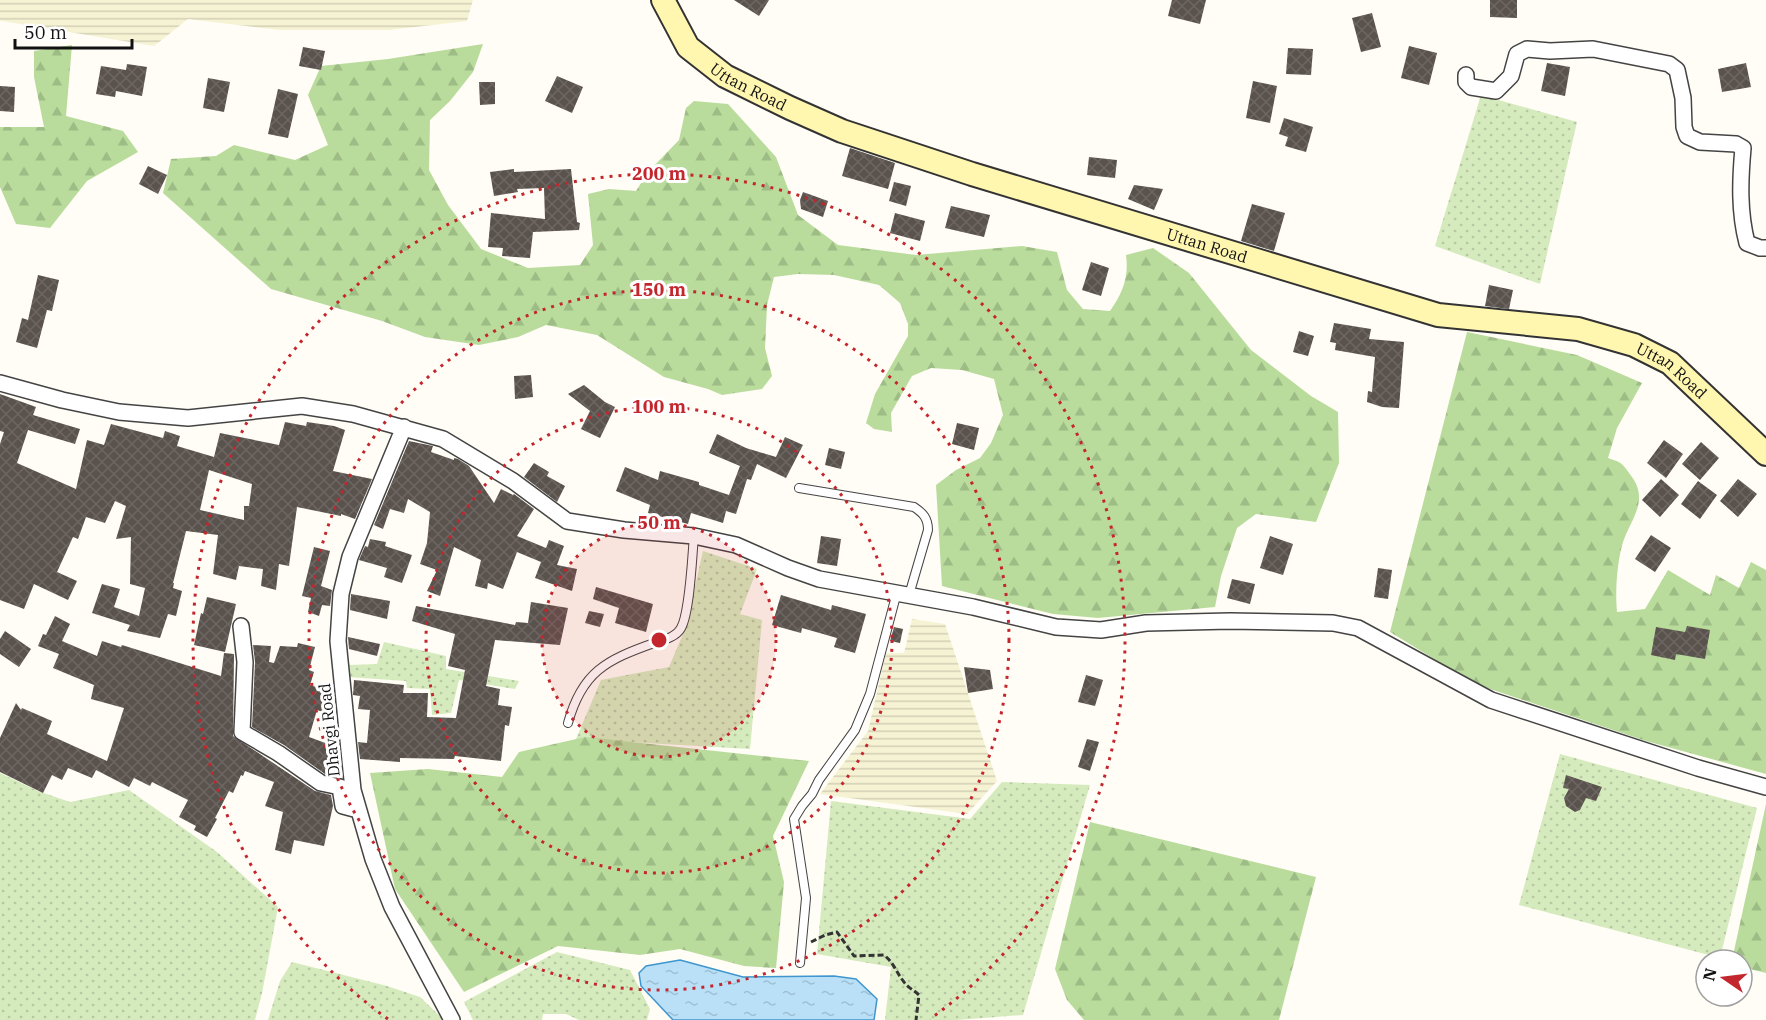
<svg xmlns="http://www.w3.org/2000/svg" width="1766" height="1020" viewBox="0 0 1766 1020" font-family="'IBM Plex Serif',serif">
	<style>
		.farmland { fill: url(#farmland-rules) }
		.green { fill: url(#green-dots) }
		.forest { fill: url(#forest-firs) }
		.water { fill: url(#water-ripples); stroke: #3f96cf; stroke-width: 1.5 }
		.building { fill: url(#building-cross-hatch); fill-rule: evenodd }
		.lines { fill: none; stroke-linecap: round; stroke-linejoin: round }
		.lane-casing { stroke: #444; stroke-width: 10 }
		.street-casing { stroke: #444; stroke-width: 18 }
		.secondary-casing { stroke: #333; stroke-width: 26 }
		.path { stroke: #333; stroke-width: 3; stroke-dasharray: 6 3; stroke-linecap: butt }
		.lane { stroke: #fff; stroke-width: 8 }
		.street { stroke: #fff; stroke-width: 15 }
		.secondary { stroke: #fff6b0; stroke-width: 22 }
		.ring { fill: none; stroke: #c4262e; stroke-width: 3; stroke-dasharray: 3 6 }
		.labels { text-anchor: middle; dominant-baseline: central; stroke-width: 6; stroke-linejoin: round; paint-order: stroke }
		.street-label { font-size: 16px; fill: #111; stroke: #fff }
		.centre { fill: #c4262e; stroke: #fff; stroke-width: 3 }
		.ring-label { font-size: 18px; text-anchor: middle; font-weight: bold; fill: #c4262e; stroke: #fff; stroke-width: 6; stroke-linejoin: round; paint-order: stroke }
	</style>
	<defs>
		<pattern id="farmland-rules" width="6" height="5" patternUnits="userSpaceOnUse" patternTransform="scale(1.5)"><rect width="6" height="5" fill="#f6f3d4"/><path d="M0 2.5h6" fill="none" stroke="#d2cfb5"/></pattern>
		<pattern id="green-dots" width="8" height="8" patternUnits="userSpaceOnUse" patternTransform="scale(1.5)"><rect width="8" height="8" fill="#d5ebbd"/><path d="M2 2h.1M6 6h.1" fill="none" stroke="#b6c8a1" stroke-width="1.8" stroke-linecap="round"/></pattern>
		<pattern id="forest-firs" width="22" height="20" patternUnits="userSpaceOnUse" patternTransform="scale(1.5)"><rect width="22" height="20" fill="#b9dc9c"/><path d="M5 1l3.5 6h-7zM16 11l3.5 6h-7z" fill="#9ebc85"/></pattern>
		<pattern id="water-ripples" width="26" height="14" patternUnits="userSpaceOnUse" patternTransform="scale(1.5)"><rect width="26" height="14" fill="#b9e0f7"/><path d="M2 4q2-2 4 0t4 0M15 11q2-2 4 0t4 0" fill="none" stroke="#9ebfd3"/></pattern>
		<pattern id="building-cross-hatch" width="8" height="8" patternUnits="userSpaceOnUse" patternTransform="scale(1.5)"><rect width="8" height="8" fill="#5a524d"/><path d="M0 0l8 8M0 8l8-8" fill="none" stroke="#6d6662"/></pattern>
	</defs>
	<rect width="100%" height="100%" fill="#fffdf5"/>
	<!-- farmland -->
	<path class="farmland" d="M0 0H473L467 21 389 30H280L188 19 154 46 2 21 0 20Z
		M912 619 945 624 997 781 967 814 820 794 868 731 886 653H904Z"/>
	<!-- green -->
	<path class="green" d="M1481 95 1577 122 1540 284 1435 246Z
		M703 551 757 569 740 614 762 620 750 749 576 739 601 680 669 667 686 627Z
		M384 642 446 656V669L519 681 515 689 459 680 451 713 432 715 430 689 407 688 406 681 348 677 349 665 377 664Z
		M1560 754 1757 808 1720 958 1519 905Z
		M0 773 38 791 70 802 129 790 217 852 278 907 262 993 255 1020H0Z
		M1002 782 1090 785 1023 1015 956 1020H885L891 967 817 954 831 801 970 819Z
		M557 952 630 970 650 1009 647 1020H579L566 1014H543L542 1020H473L464 1002Z
		M292 962 387 986 420 997 444 1020H268L280 981Z"/>
	<!-- forest -->
	<path class="forest" d="M483 44 473 72 450 101 430 120 429 170 448 205 481 249 528 268 580 265 593 245 588 194 609 189 636 191 648 172 679 140 686 108 694 101 728 104 776 157 798 215 838 245 916 255 1022 246 1057 252 1067 290 1083 309 1110 311C1123 292 1129 277 1126 255L1153 248 1189 273 1251 350 1311 396 1338 412 1339 463 1316 522 1256 514 1237 528 1221 576 1215 607 1098 618 1053 614 942 586 936 485 956 470 980 458 991 443 1003 415 994 379 962 370 931 368 912 376 891 413 892 432 874 429 866 423 875 394 908 336V324L900 303 879 285 834 275 798 274 774 277 767 305 765 348 772 376 762 389 722 395 708 389 664 377 597 335 546 325 518 337 479 345 425 337 382 321 271 289 163 193 171 159 216 156 234 145 295 160 328 145 308 95 321 66 388 59Z
		M72 45 66 116 123 131 138 152 87 181 50 228 16 224 0 187V127H44L34 77V51Z
		M1467 332 1577 355 1642 383 1617 428 1608 458C1623 463 1622 463 1632 477 1649 501 1631 519 1623 542 1617 562 1615 591 1617 612L1645 609 1668 570 1710 595 1716 575 1739 588 1751 562 1766 570V774L1646 741 1475 684 1390 632Z
		M585 737 809 761 773 836 784 882 776 968 744 966 680 949 640 955 558 946 464 992 395 889 370 773 428 769 502 777 519 752Z
		M1766 804V973L1742 967V960H1732Z
		M1090 822 1316 877 1279 1020H1084L1067 1000 1055 969Z"/>
	<!-- water -->
	<path class="water" d="M680 960 743 977 834 976 856 979 877 999 874 1020H673L641 986 639 973 646 966Z"/>
	<!-- building -->
	<path class="building" d="M734 0H769L759 16Z
		M1172 0H1206L1200 24 1168 16Z
		M1490 0H1517V18L1490 17Z
		M1372 13 1381 47 1361 52 1352 18Z
		M1409 46 1437 53 1429 85 1401 78Z
		M303 47 325 51 321 70 299 66Z
		M1288 48 1313 49 1311 75 1286 74Z
		M1547 63 1570 67 1565 96 1541 91Z
		M1746 63 1751 87 1722 92 1718 69Z
		M127 64 147 67 142 96 116 91 115 97 96 94 101 66 126 70Z
		M557 76 583 87 572 113 545 101Z
		M208 78 230 82 224 112 203 108Z
		M1253 81 1277 86 1270 123 1246 118Z
		M479 82H495V104L480 105Z
		M0 86 15 87 14 112 0 111Z
		M278 89 298 94 288 138 268 134Z
		M1284 118 1313 127 1306 152 1285 146 1288 137 1279 134Z
		M850 148 895 163 888 189 842 176Z
		M1089 157 1117 160 1115 178 1087 175Z
		M148 166 167 175 158 194 139 184Z
		M514 169V172L571 169 577 222 580 223 579 230 533 232 530 258 502 256 503 248 488 247 491 213 545 219 544 188 517 189 518 192 494 196 490 172Z
		M894 182 911 186 906 206 889 201Z
		M1134 185 1163 189 1154 210 1128 199Z
		M803 192 828 201 823 217 801 209 800 200Z
		M1252 204 1285 213 1274 251 1241 241Z
		M951 206 990 215 984 237 945 228Z
		M895 213 925 221 920 241 890 233Z
		M1091 262 1109 268 1101 296 1082 290Z
		M38 275 59 280 52 311 47 310 37 348 16 342 22 318 28 320Z
		M1489 285 1513 290 1509 309 1485 306Z
		M1334 323 1371 329 1369 339 1404 342 1399 408 1382 407 1367 402 1368 391 1372 392 1375 357 1335 350 1336 343 1330 342Z
		M1299 331 1314 336 1308 356 1293 352Z
		M531 375 533 397 515 399 514 376Z
		M584 385 605 402 615 407 600 438 581 429 590 411 568 394Z
		M0 394 36 407 33 415 80 429 75 444 28 430 17 463 76 489 87 440 104 445 111 424 163 438 165 431 180 436 177 446 214 457 220 433 279 445 285 422 306 426 307 422 334 426 345 430 333 471 372 479 355 519 341 514V516L297 507 289 566 279 564 276 590 261 586 263 569 239 566 236 580 213 574 218 535 186 531 173 583H174L173 588 182 591 176 616 168 614 160 638 127 631 130 625 92 613 102 584 120 589 114 607 139 616 145 588 130 584 131 537 116 539 126 506 115 501 105 523 86 517 78 539 73 537 57 572 77 581 68 600 34 584 24 609 0 600V444L4 432 0 431ZM209 470 252 484 249 506H244V520L200 510Z
		M957 423 979 428 974 450 952 444Z
		M717 434 746 448 776 457 785 437 803 445 786 478 757 464 751 480 747 479 736 514 726 511 723 523 691 513 688 524 648 513 650 505 616 491 625 467 658 480 660 471 699 482V485L729 495 740 466 709 453Z
		M1664 440 1683 454 1666 478 1647 463Z
		M409 441 433 446 431 452 454 460V458L458 459 469 466 494 503 501 489 513 495 514 494 534 509 517 536 546 548 549 540 564 546 557 565 577 569 572 591 535 578 541 562 517 552 503 589 488 583 487 589 475 586 481 560 454 547 440 596 427 591 437 570 420 564 427 543 430 512 408 499 404 513 390 509 383 529 374 525Z
		M1701 442 1719 458 1700 480 1682 464Z
		M829 448 845 452 841 469 825 465Z
		M534 463 549 472 547 476 565 486 557 502 524 477Z
		M1661 479 1679 495 1660 517 1642 500Z
		M1738 479 1757 494 1738 517 1720 501Z
		M1698 481 1717 495 1700 519 1681 504Z
		M1651 535 1671 548 1655 572 1635 559Z
		M821 536 841 539 837 566 817 563Z
		M1270 536 1293 544 1283 575 1260 568Z
		M370 539 386 542 385 546 412 555 402 583 384 577 387 568 359 560 365 546 368 547Z
		M314 547 330 551 321 586 332 590 330 606 322 605 319 616 308 612 311 598 302 596Z
		M1378 568 1392 570 1388 599 1374 597Z
		M1232 579 1255 584 1250 604 1227 598Z
		M596 587 653 604 646 632 615 623 619 608 593 599Z
		M351 594 390 601 387 619 350 610Z
		M781 595 831 610 832 605 866 614 855 653 834 647 837 638 802 628 801 633 772 625Z
		M207 597 236 604 225 652 194 645 201 613 203 614Z
		M531 602 568 608 560 645 495 640 486 686 500 689 498 705 512 707 509 726 505 725 501 761 455 756 454 759 400 758V762L360 759 358 742 367 743 370 710 358 709 360 696 353 695 354 680 404 685 403 693H428L427 717 456 718 465 670 448 666 455 634 412 621 416 606 515 625 516 622 528 623Z
		M589 611 604 614 600 627 585 623Z
		M55 616 70 624 62 641 97 656 102 641 121 647 122 645 221 676 224 653 234 654 233 736 315 791 331 795 333 806 324 846 294 840 291 854 275 850 283 812 265 806 274 782 245 771 243 776 241 775 233 793 229 791 215 818 217 819 207 837 194 830 196 826 179 817 188 800 152 782 150 786 134 778 129 787 96 770 92 778 68 768 62 780 52 775 43 793 0 772V738L16 703 21 710 22 708 52 721 47 734 107 761 124 708 91 699 94 685 53 668 59 654 38 646 43 634 46 635Z
		M1687 626 1710 630 1705 659 1676 654 1675 660 1651 655 1656 627 1685 632Z
		M894 627 903 629 900 643 890 641Z
		M5 631 31 649 19 667 0 654V639Z
		M348 637 380 644 377 656 349 649Z
		M298 643 315 647 309 670 314 672 310 685 332 692 326 713 317 710 309 737 339 748 340 761 335 776 325 774 284 745 252 727 255 662 253 645 271 646 269 662 274 663 280 646 297 647Z
		M964 667 990 670 993 689 968 693Z
		M1086 675 1103 680 1095 706 1078 702Z
		M1087 739 1099 742 1090 771 1078 767Z
		M1566 775 1602 787 1596 801 1586 798 1580 810 1575 812 1566 806 1564 798 1569 789 1563 788Z"/>
	<g class="lines">
		<defs>
			<path id="lane" d="M799 488 914 507C923 513 928 518 928 530L909 595
				M568 723C582 672 606 660 654 643 664 640 676 637 681 628 690 612 692 557 694 536
				M800 963 806 898 794 819 802 806 812 794 819 780 855 730 870 694 897 592"/>
			<path id="street" d="M1466 75V82L1471 87 1496 91 1511 76 1517 54 1527 49 1550 51 1593 49 1669 64 1677 70 1683 98 1684 127 1687 136 1700 142 1736 144 1743 148C1740 181 1739 212 1747 243L1760 248H1766
				M0 383 62 400 119 412 188 418 302 406 353 414 443 439 513 481 567 521 624 530 694 536 736 545 788 568 819 579 973 607 1056 627 1101 630 1146 623 1230 621 1333 623 1358 628 1491 700 1698 768 1766 787
				M404 427 350 557 341 594 338 641 353 790 373 859 392 907 452 1020
				M241 626 245 662 242 732 278 753 321 783 340 787 343 806 358 810"/>
			<g id="secondary">
				<path id="s1" d="M663 0 688 47 725 76 790 108 842 131 972 174 1438 315 1578 329 1634 345 1670 363 1766 454"/>
			</g>
		</defs>
		<!-- lane casing -->
		<use href="#lane" class="lane-casing"/>
		<!-- street casing -->
		<use href="#street" class="street-casing"/>
		<!-- secondary casing -->
		<use href="#secondary" class="secondary-casing"/>
		<!-- path -->
		<path class="path" d="M811 942 825 935 837 932 854 956 884 955C894 963 896 972 904 982 908 988 914 990 919 995L916 1020"/>
		<!-- lane -->
		<use href="#lane" class="lane"/>
		<!-- street -->
		<use href="#street" class="street"/>
		<!-- secondary -->
		<use href="#secondary" class="secondary"/>
	</g>
	<!-- distance rings -->
	<circle cx="659" cy="640" r="117" fill="#c4262e" fill-opacity=".12"/>
	<g class="ring">
		<circle cx="659" cy="640" r="117"/>
		<circle cx="659" cy="640" r="233"/>
		<circle cx="659" cy="640" r="350"/>
		<path d="M388 1019A466 466 0 1 1 930 1019"/>
	</g>
	<g class="labels">
		<!-- street labels -->
		<g class="street-label">
			<text stroke="none"><textPath href="#s1" startOffset="126">Uttan Road</textPath></text>
			<text stroke="none"><textPath href="#s1" startOffset="612">Uttan Road</textPath></text>
			<text stroke="none"><textPath href="#s1" startOffset="1098">Uttan Road</textPath></text>
			<text transform="translate(329 730) rotate(-96)">Dhavgi Road</text>
		</g>
	</g>
	<circle cx="659" cy="640" r="9" class="centre"/>
	<g class="ring-label">
		<text x="659" y="180">200 m</text>
		<text x="659" y="296">150 m</text>
		<text x="659" y="413">100 m</text>
		<text x="659" y="529">50 m</text>
	</g>
	<!-- north arrow -->
	<g transform="translate(1724 978) rotate(284)"><circle r="28" fill="#ffffff" stroke="#a0a0a0" stroke-width="1.5"/>
	<path d="M0-4.5L10 22L0 15L-10 22Z" fill="#c4262e"/>
	<text y="-9" font-size="16" font-weight="bold" text-anchor="middle" fill="#111111">N</text>
	</g>
	<!-- scale -->
	<path d="M15 39v9h117v-9" fill="none" stroke="#111111" stroke-width="3"/>
	<text x="24" y="39" font-size="18" fill="#111111" stroke="#ffffff" stroke-width="4.5" paint-order="stroke">50 m</text>
</svg>
